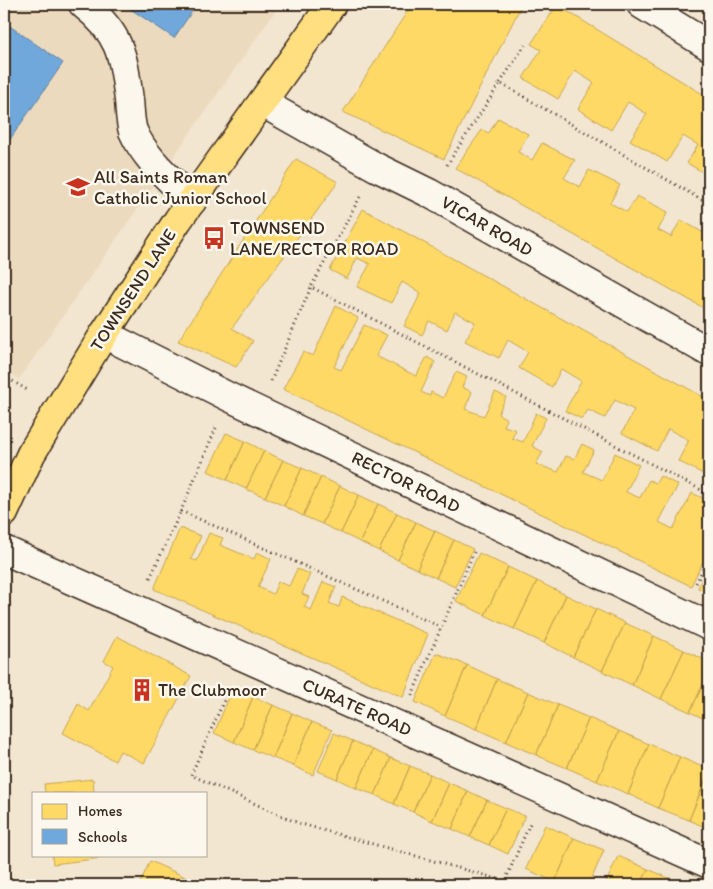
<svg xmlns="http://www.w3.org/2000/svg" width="713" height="889" viewBox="0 0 713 889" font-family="Itim,sans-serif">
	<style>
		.built { fill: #ecdabe }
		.homes { fill: #ffd966; stroke: #c4a450 }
		.schools { fill: #6fa8dc; stroke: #5f82a3 }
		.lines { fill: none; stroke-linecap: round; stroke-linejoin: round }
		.minor-casing { stroke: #3b2a1e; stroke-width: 31 }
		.major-casing { stroke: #3b2a1e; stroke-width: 31 }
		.path { stroke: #3b2a1e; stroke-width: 3; stroke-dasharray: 1 4; stroke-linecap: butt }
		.minor { stroke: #fbf7ec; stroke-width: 28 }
		.major { stroke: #ffdf80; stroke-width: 28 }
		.labels { text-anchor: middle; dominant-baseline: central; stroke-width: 5; stroke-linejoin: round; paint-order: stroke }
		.poi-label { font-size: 18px; fill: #3b2a1e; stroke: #fbf7ec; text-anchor: start }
		.street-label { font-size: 18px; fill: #3b2a1e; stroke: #fbf7ec }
	</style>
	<rect width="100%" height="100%" fill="#f2e6d1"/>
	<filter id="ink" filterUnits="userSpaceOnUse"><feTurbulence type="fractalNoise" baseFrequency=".02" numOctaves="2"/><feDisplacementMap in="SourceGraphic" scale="10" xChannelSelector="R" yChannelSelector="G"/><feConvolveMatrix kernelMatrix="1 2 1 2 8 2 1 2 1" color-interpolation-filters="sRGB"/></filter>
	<g filter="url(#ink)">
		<!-- built -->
		<path class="built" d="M4 4H280L19 379 4 370Z"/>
		<!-- homes -->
		<path class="homes" d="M412 4H522L444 159 343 112Z
			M557 5 709 98V176L687 163 698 145 683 136 667 162 630 140 647 114 628 102 611 130 578 109 594 83 575 71 558 99 523 78 541 50 531 44Z
			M498 118 528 134 518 152 532 160 542 143 575 160 564 178 580 187 589 170 620 185 610 203 627 212 637 196 668 212 658 230 671 237 681 220 709 236V246L704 255 709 258V311L455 168 482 130 489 133Z
			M296 159 338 182 232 328 253 341 236 367 178 341Z
			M363 209 709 400V477L678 461 689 440 668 429 657 451 622 433 634 410 615 400 605 418 588 410 582 419 565 411 581 381 561 369 552 387 519 368 528 352 508 340 499 358 465 341 475 322 455 312 447 330 429 321 422 335 404 326 421 293 402 282 391 303 357 287 370 264 357 258 347 279 330 270Z
			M336 306 358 318 334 367 341 370 364 325 387 335 376 356 416 376 427 357 435 362 421 392 430 396 431 392 443 398 456 372 467 377 462 387 472 392 465 409 484 416 495 392 506 397 498 414 507 419 504 426 516 430 512 438 523 442 536 413 546 418 532 446 543 452 536 464 558 472 566 456 574 459 582 444 594 450 583 472 602 480 615 453 639 465 626 492 640 498 649 480 656 483 660 476 678 485 659 522 673 529 692 493 709 501V549L691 586 283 389 303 352 313 356Z
			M226 433 245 441 227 480 208 471Z
			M245 441 264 451 246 489 227 480Z
			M264 451 283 460 265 497 246 489Z
			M283 460 302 468 284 506 265 497Z
			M302 468 321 477 303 516 284 506Z
			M321 477 340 486 322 524 303 516Z
			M340 486 359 495 341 533 322 524Z
			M359 495 378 504 360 542 341 533Z
			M378 504 397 513 379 551 360 542Z
			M397 513 416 522 398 560 379 551Z
			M416 522 435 531 417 569 398 560Z
			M180 528 201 536 191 559 197 561 209 533 223 538 220 545 254 559 257 552 271 559 258 587 273 594 278 582 289 586 297 569 310 574 302 594 309 597 304 607 311 610 323 582 336 587 329 603 339 607 342 597 428 634 403 697 154 589Z
			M435 531 454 540 436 578 417 569Z
			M454 540 473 549 455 587 436 578Z
			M479 553 508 567 485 615 456 601Z
			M709 563V593L698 588Z
			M508 567 537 581 514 629 485 615Z
			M537 581 566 595 544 643 514 629Z
			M566 595 596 609 573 657 544 643Z
			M596 609 625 623 602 671 573 657Z
			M625 623 654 636 632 685 602 671Z
			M117 636 191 676 144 763 120 751 115 761 63 733 78 704 89 711 113 666 104 661Z
			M654 636 684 650 661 699 632 685Z
			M684 650 709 662V672L690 712 661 699Z
			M436 653 467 665 445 716 415 702Z
			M467 665 497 679 476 729 445 716Z
			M709 672V721L690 712Z
			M497 679 528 692 506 742 476 729Z
			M233 688 253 697 234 742 214 733Z
			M528 692 558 705 536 755 506 742Z
			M253 697 273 705 253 750 234 742Z
			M273 705 292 713 273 758 253 750Z
			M558 705 589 718 567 768 536 755Z
			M292 713 312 722 293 766 273 758Z
			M589 718 619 731 597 781 567 768Z
			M312 722 332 730 313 775 293 766Z
			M619 731 649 744 628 794 597 781Z
			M334 733 353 741 337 779 318 771Z
			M353 741 373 750 356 788 337 779Z
			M649 744 680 757 658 808 628 794Z
			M373 750 391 758 375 795 356 788Z
			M680 757 709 770 689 820 658 808Z
			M391 758 410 766 394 804 375 795Z
			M410 766 430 774 413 812 394 804Z
			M709 773V829L689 820Z
			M430 774 449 783 432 821 413 812Z
			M93 779 94 793H45L44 784Z
			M449 783 468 791 452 829 432 821Z
			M468 791 487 800 470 837 452 829Z
			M487 800 506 808 489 845 470 837Z
			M506 808 525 816 508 854 489 845Z
			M545 825 574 838 555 882 526 869Z
			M574 838 604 850 589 885H564L555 882Z
			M52 855H101L102 858 53 864Z
			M618 856 648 869 641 885H605Z
			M150 861 183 876 179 885H139Z
			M648 869 678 882 676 885H641Z
			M183 876 202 885H179Z"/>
		<!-- schools -->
		<path class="schools" d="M123 4H197L174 38Z
			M4 22 63 63 4 148Z"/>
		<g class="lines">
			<defs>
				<path id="minor" d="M83 4C121 34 123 55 129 100 130 110 130 122 133 131 145 159 171 180 192 201
					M641 4 709 46
					M263 103 376 167 429 193 709 352
					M104 334 229 397 709 626
					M4 550 709 864"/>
				<path id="major" d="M4 513 31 454 104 334 178 220 332 4"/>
			</defs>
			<!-- minor casing -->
			<use href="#minor" class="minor-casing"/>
			<!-- major casing -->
			<use href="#major" class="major-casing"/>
			<!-- path -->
			<path class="path" d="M500 83 525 45
				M447 165 500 83 709 204
				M360 197 311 287 709 494
				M4 376 29 391
				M271 381 311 287
				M216 428 181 511 441 627
				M150 578 181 511
				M696 583 709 557
				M230 687 191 775 298 823 505 881 531 821
				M412 695 474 552"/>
			<!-- minor -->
			<use href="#minor" class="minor"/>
			<!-- major -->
			<use href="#major" class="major"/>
		</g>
	</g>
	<!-- icons -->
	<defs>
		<symbol id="school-bare" viewBox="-9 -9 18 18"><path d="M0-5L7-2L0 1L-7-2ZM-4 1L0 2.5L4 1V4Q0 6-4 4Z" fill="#c8321e" stroke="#fbf7ec" stroke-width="2.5" paint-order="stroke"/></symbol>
		<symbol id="bus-bare" viewBox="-9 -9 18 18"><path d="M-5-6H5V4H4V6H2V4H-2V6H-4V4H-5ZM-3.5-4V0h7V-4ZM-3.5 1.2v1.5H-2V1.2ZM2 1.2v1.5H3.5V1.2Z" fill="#c8321e" stroke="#fbf7ec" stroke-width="2.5" paint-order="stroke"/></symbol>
		<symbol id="building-bare" viewBox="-9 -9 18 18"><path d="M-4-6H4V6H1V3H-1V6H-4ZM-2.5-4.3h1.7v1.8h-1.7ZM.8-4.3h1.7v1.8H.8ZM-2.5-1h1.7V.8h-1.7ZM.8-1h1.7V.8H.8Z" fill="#c8321e" stroke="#fbf7ec" stroke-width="2.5" paint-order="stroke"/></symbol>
	</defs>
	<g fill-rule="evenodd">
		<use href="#school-bare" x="62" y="171" width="32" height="32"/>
		<use href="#bus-bare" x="198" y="222" width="32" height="32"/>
		<use href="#building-bare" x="126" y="674" width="32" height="32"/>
	</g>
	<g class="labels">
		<!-- poi labels -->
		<g class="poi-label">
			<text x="94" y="177">All Saints Roman<tspan x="94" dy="21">Catholic Junior School</tspan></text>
			<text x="230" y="228">TOWNSEND<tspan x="230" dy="21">LANE/RECTOR ROAD</tspan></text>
			<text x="158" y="690">The Clubmoor</text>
		</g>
		<!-- street labels -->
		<g class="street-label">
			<text transform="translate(487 226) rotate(30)">VICAR ROAD</text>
			<text transform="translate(133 290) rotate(-57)">TOWNSEND LANE</text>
			<text transform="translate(406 482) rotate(26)">RECTOR ROAD</text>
			<text transform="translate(357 707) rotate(24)">CURATE ROAD</text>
		</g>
	</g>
	<!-- margin -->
	<rect width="713" height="889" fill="none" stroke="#fbf7ec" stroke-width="20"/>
	<rect x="10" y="10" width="693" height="869" fill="none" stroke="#3b2a1e" stroke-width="2" filter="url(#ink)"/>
	<!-- legend -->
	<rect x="32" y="792" width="175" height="65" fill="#fbf7ec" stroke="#aea59a"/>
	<rect x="42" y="804" width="25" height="15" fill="#ffd966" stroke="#aea59a"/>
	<text x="78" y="816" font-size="15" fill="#3b2a1e">Homes</text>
	<rect x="42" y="829" width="25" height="15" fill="#6fa8dc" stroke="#aea59a"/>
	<text x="78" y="842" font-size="15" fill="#3b2a1e">Schools</text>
</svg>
